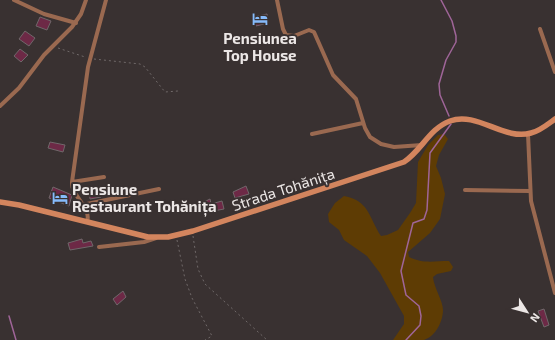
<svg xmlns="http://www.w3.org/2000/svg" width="555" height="340" viewBox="0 0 555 340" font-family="'Exo 2',sans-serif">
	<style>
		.green { fill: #5e3c04 }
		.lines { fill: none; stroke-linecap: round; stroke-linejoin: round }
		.stream { stroke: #9f6598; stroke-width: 1.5 }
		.building { fill: #6d2946; stroke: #70676a }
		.path { stroke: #706969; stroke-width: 1; stroke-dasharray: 2 3; stroke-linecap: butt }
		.street { stroke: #9a6950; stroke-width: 4 }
		.secondary { stroke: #d3855e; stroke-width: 5.5 }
		.labels { text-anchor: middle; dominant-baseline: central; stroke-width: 4; stroke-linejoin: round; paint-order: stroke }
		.poi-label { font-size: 15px; font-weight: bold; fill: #ece7e6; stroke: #393131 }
		.street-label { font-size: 15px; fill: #ece7e6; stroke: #393131 }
	</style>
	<rect width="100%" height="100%" fill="#393131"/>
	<!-- green -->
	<path class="green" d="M444 134 448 139 439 155 436 166 441 178 445 194 440 219 430 233 408 252 409 257C423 264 434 261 449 261L453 267 451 271 437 274 433 277C434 288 443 301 443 310 443 321 436 336 424 340 415 340 402 340 393 340L404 324V316L380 273 367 256 344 240 339 230 329 222 328 214 335 203 344 196C369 200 369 218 381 236L387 235 398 230 410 213 416 203 418 162 428 145 438 135Z"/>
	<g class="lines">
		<!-- stream -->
		<path class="stream" d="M441 0 452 21 456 36V42L446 60 439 84 440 95 449 116
			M9 316 16 340
			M406 340 420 325 421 316 419 306 406 295 401 271 413 223 424 219 427 210 430 153 451 124"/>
	</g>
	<!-- building -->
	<path class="building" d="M267 14 268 23 256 26 254 17Z
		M40 17 51 21 47 30 36 26Z
		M25 31 35 38 29 46 19 39Z
		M20 49 28 55 21 62 14 56Z
		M50 142 65 145 63 152 48 148Z
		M246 186 249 194 235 198 233 192Z
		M53 187 72 195 69 206 49 198Z
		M100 189 101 197 90 199 89 190Z
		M210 199 211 204 222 201 224 209 208 212 204 202Z
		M82 239 83 243 91 241 93 246 70 250 68 243Z
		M123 291 126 297 117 305 113 299Z
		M544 309 549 325 544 327 538 311Z"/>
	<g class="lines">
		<!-- path -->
		<path class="path" d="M58 48 85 57
			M94 59 140 64 145 67 165 92 178 91
			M193 236 198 269 205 284 267 340
			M177 240 185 279 192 298 212 336 205 340"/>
		<!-- street -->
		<path class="street" d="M14 0 44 14 76 23
			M277 0 283 29 286 35 294 36 309 30 314 32 333 75 356 99 365 128 370 137 381 144 394 147 422 145
			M540 29 555 72
			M0 106 19 88 44 55 72 27 81 14 86 0
			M312 134 363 123
			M528 134 531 201 555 293
			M72 182 104 177
			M465 190 530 191
			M82 205 159 189
			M87 222C92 208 71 196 72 182L88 67 106 0
			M99 247 144 242 156 238"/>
		<!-- secondary -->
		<path class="secondary" d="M0 202 19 205 148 237H168L193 231 404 162C421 151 430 128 450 121 477 111 504 141 531 133 540 131 548 124 555 119"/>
	</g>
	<!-- icons -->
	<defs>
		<symbol id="hotel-bare" viewBox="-9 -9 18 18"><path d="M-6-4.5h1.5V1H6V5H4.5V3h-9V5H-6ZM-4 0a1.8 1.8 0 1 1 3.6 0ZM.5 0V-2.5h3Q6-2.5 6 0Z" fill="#86bbfb" stroke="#393131" stroke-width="2.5" paint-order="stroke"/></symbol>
	</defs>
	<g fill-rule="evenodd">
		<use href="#hotel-bare" x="249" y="8" width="22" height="22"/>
		<use href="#hotel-bare" x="49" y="187" width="22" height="22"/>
	</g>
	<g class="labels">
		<!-- poi labels -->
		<g class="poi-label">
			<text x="260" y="38">Pensiunea<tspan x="260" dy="17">Top House</tspan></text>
			<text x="72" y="189" text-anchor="start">Pensiune<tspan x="72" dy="17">Restaurant Tohănița</tspan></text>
		</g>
		<!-- street labels -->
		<g class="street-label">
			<text transform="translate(283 189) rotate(-18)">Strada Tohănița</text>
		</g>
	</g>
	<!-- north arrow -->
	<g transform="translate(527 312) rotate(126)" stroke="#393131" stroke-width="3" paint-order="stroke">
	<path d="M0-3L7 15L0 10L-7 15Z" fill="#ece7e6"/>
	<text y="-6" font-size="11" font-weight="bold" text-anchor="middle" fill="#ece7e6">N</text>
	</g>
</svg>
